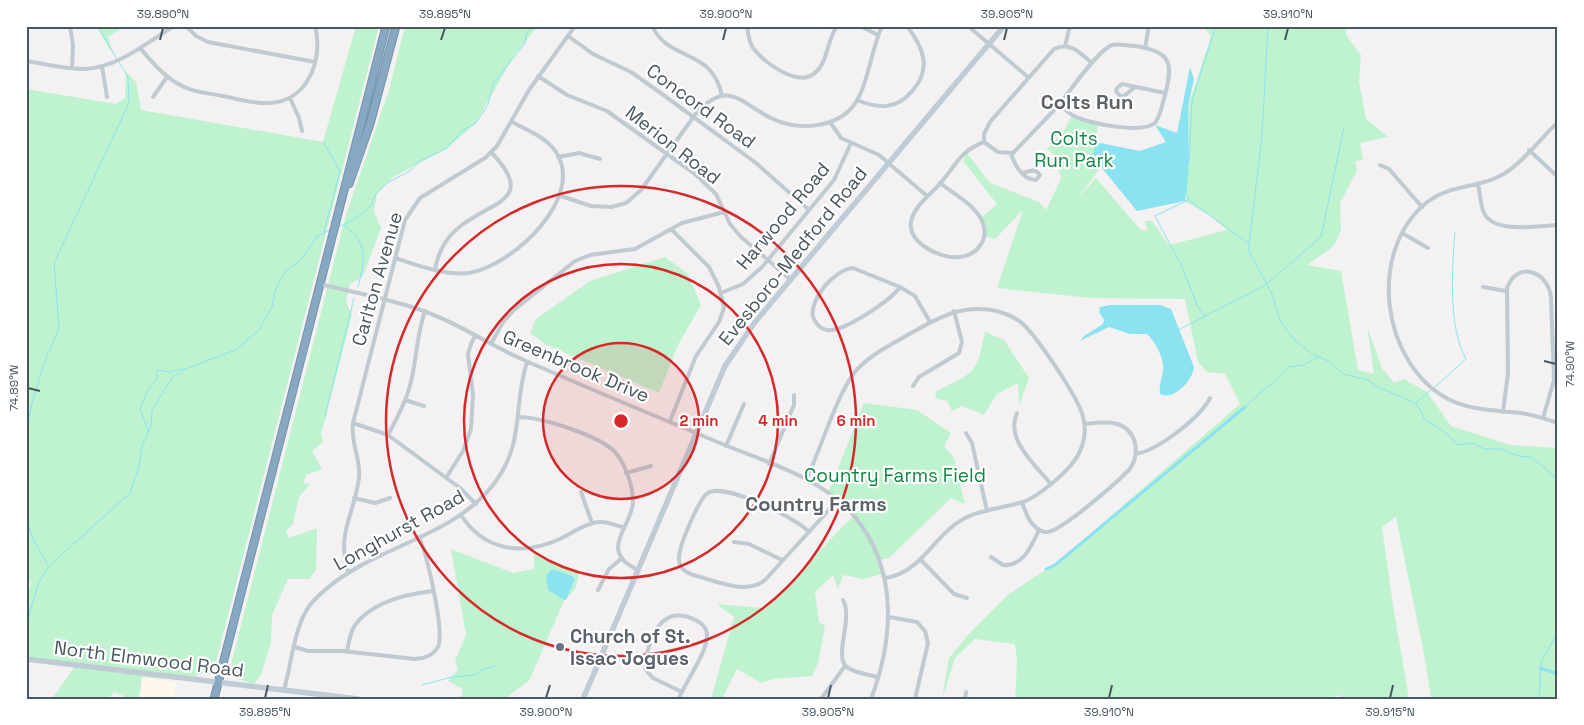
<svg xmlns="http://www.w3.org/2000/svg" width="1584" height="725" viewBox="0 0 1584 725" font-family="'Space Grotesk',sans-serif">
	<style>
		.commercial { fill: #fdf7ec }
		.green { fill: #bff2cf }
		.water { fill: #8be3f1 }
		.lines { fill: none; stroke-linecap: round; stroke-linejoin: round }
		.stream { stroke: #8be3f1; stroke-width: 1 }
		.canal { stroke: #8be3f1; stroke-width: 3 }
		.highway-casing { stroke: #7393ae; stroke-width: 9 }
		.street { stroke: #bfcad1; stroke-width: 4 }
		.secondary { stroke: #bfccd6; stroke-width: 5.5 }
		.highway { stroke: #88a8c2; stroke-width: 7 }
		.ticks { fill: none; stroke: #485760; stroke-width: 2 }
		.ring { fill: none; stroke: #d62828; stroke-width: 2.5 }
		.worship-dot { fill: #6b7280; stroke: #fff; stroke-width: 2 }
		.labels { text-anchor: middle; dominant-baseline: central; stroke-width: 4.5; stroke-linejoin: round; paint-order: stroke }
		.street-label { font-size: 19px; fill: #485760; stroke: #fff }
		.park-label { font-size: 19px; fill: #138744; stroke: #fff }
		.worship-label { font-size: 19px; font-weight: bold; fill: #5b616d; stroke: #fff; text-anchor: start }
		.neighbourhood-label { font-size: 20px; font-weight: bold; fill: #5d6267; stroke: #fff }
		.centre { fill: #d62828; stroke: #fff; stroke-width: 2.5 }
		.ring-label { font-size: 15px; text-anchor: middle; font-weight: bold; fill: #d62828; stroke: #fff; stroke-width: 4.5; stroke-linejoin: round; paint-order: stroke }
		.neatline { fill: none; stroke: #485760; stroke-width: 2 }
		.ticks-label { font-size: 12px; text-anchor: middle; fill: #485760 }
	</style>
	<rect width="100%" height="100%" fill="#f4f1f2"/>
	<!-- commercial -->
	<path class="commercial" d="M141 677 177 682 174 699H139Z"/>
	<!-- green -->
	<path class="green" d="M96 26H126L108 37 113 54Z
		M356 26H379L214 670 182 680 142 677 139 699H130L114 692 108 699H52L76 665 26 659V597L31 583 26 581V89L116 104 125 98 126 72 136 82 141 110 323 142Z
		M405 26H538L515 54 475 124 446 149 393 177 377 194 374 211 381 228 363 276 350 284 346 302 352 315 321 434 323 442 312 451 322 469 306 475 303 483 310 484 299 497 293 524 286 531 289 538 317 528 316 570 309 579H288L272 615 271 642 261 675 254 684 228 676 346 215 389 90Z
		M1203 26H1346V35L1361 55 1359 82 1366 119 1388 137 1360 143 1363 160 1355 161 1357 171 1340 203 1341 230 1334 246 1307 265 1341 271 1358 370 1374 374 1367 326 1382 368 1394 383 1404 379 1427 392 1451 426 1510 445 1558 448V699H1431L1425 659 1396 517 1382 527 1393 605 1409 699H1348L1338 695 1331 699H1015L1017 662 1015 644 975 639 955 658 942 699 949 658 968 635 1008 595 1060 560 1240 404 1225 374 1207 372 1198 362 1185 299 1090 298 997 288 1023 210 995 239 984 236 981 218 997 204 963 161 967 153 990 183 1039 202 1046 210 1061 179 1055 156 1047 149 1065 129 1071 117 1098 126 1092 164 1101 167 1077 199 1096 178 1140 229 1147 231 1145 221H1152L1169 245 1227 230 1212 217 1185 201 1189 163 1188 107 1211 36Z
		M665 257 688 274 701 305 678 345 659 393 547 345 530 333 536 319 590 281Z
		M985 332 1004 340 1029 378 1019 406 1018 383 997 394 984 415 962 406 952 411 947 401 935 398 937 391C976 371 976 375 985 332Z
		M864 403 917 410 951 433 944 446 954 458 965 504 951 498 889 558 880 560 882 574 863 579 843 575 838 589 833 575 815 592 819 622 825 626 818 664 812 676 773 679 761 683 737 669 722 699H711L734 617 717 604 765 608 853 516 828 493Z
		M451 549 513 573 534 569V554L579 573 576 588 564 601 529 681 504 699H461L463 689 448 681 458 670 455 661 466 635Z"/>
	<!-- water -->
	<path class="water" d="M1190 67 1194 79 1188 107 1189 163 1185 201 1137 211 1101 167 1092 164 1095 142 1140 151 1166 142 1155 125 1177 133Z
		M1110 305H1160L1171 309 1194 367C1193 380 1174 401 1160 394 1159 384 1162 379 1163 370 1165 360 1155 341 1147 334H1130L1109 327 1080 341 1084 336 1103 324 1104 320 1099 312 1100 307Z
		M552 569 572 576 575 579 566 600 562 599 548 590 546 576Z"/>
	<g class="lines">
		<!-- stream -->
		<path class="stream" d="M1268 26 1262 136 1249 245V251L1272 294 1280 321 1295 341 1313 354 1330 362 1343 374 1368 380 1376 386 1413 402 1419 408 1425 420 1445 432 1458 445 1473 443 1484 449H1501L1518 456 1531 457 1558 479
			M1189 162 1192 101 1216 26
			M1188 171 1186 193 1190 201 1248 243
			M1188 200 1155 216 1182 267 1198 307 1205 316
			M344 226C370 241 364 263 358 287
			M338 227 352 221 370 207 376 194 387 183 410 171 418 162 447 148 463 130 475 124 488 105 493 84 525 43 527 33 534 26
			M324 232 340 171 324 143
			M1178 330 1264 286 1321 237 1344 127
			M1435 387 1466 359C1448 327 1452 269 1455 232
			M1416 403 1432 389
			M1245 407C1253 399 1284 374 1288 367L1303 365 1319 357
			M325 417 354 298
			M26 422 29 418 32 403 46 358 59 328 54 263 129 103 128 77 97 26
			M148 431 140 408 148 390 157 379V370L168 372 182 369
			M26 519 34 541 48 565
			M26 626 38 584 49 566 130 493 139 466 142 446 151 426 152 410 172 378 183 370 235 350 258 331 272 307 275 291 284 273 302 259 316 237 332 229
			M422 685 452 677 475 675 483 669 496 666
			M1539 699 1541 662 1558 632"/>
		<!-- canal -->
		<path class="canal" d="M1046 569 1055 565 1245 407
			M1540 668 1558 674"/>
		<defs>
			<path id="highway" d="M349 184 370 124 396 26
				M214 699 386 26"/>
		</defs>
		<!-- highway casing -->
		<use href="#highway" class="highway-casing"/>
		<!-- street -->
		<path class="street" d="M70 26 73 45 72 68
			M186 26 196 36 208 42 315 62
			M652 26C670 63 712 47 722 96
			M747 26C748 34 749 42 753 48 765 63 799 89 816 72 828 61 827 40 837 26
			M860 26 878 35
			M968 26 1028 77
			M568 36 593 54 631 72 662 94 756 163 809 210
			M1065 46 1070 26
			M140 48C153 63 164 77 182 86 195 93 209 93 223 96 238 99 254 104 269 103 307 102 324 60 315 26
			M1145 48 1149 26
			M26 61C45 64 65 69 84 69 118 68 146 43 174 26
			M102 66 107 97
			M538 76 567 95 607 111 695 174 716 194 730 224 740 236 791 280
			M1134 88 1124 96H1120L1116 91 1117 88 1122 84 1165 93
			M153 97 167 77
			M290 98 299 118 302 131
			M857 100C879 109 897 110 913 90 932 68 923 47 907 26
			M1059 105C1069 92 1098 50 1112 45 1119 43 1128 46 1135 46 1170 51 1174 62 1165 95 1162 105 1161 115 1155 123 1141 134 1095 124 1078 118 1071 115 1065 110 1059 105L1013 153 998 152 984 142V134L990 122 1054 49C1070 41 1080 53 1092 63
			M830 122 841 138 879 155 927 196
			M1558 122C1541 138 1520 166 1500 176 1475 189 1450 184 1426 203 1367 252 1381 363 1448 399 1472 411 1495 410 1521 413 1534 415 1546 419 1558 423
			M1529 150 1558 177
			M1011 154C1015 165 1022 180 1036 180L1040 175 1035 170 1022 173
			M558 157 579 153 600 159
			M1380 165 1389 169 1422 207
			M940 183C954 194 975 205 982 221 990 238 978 255 960 257 941 260 903 241 912 218 916 206 927 197 936 188 955 169 957 152 984 142
			M1478 183C1480 193 1480 204 1484 213 1494 234 1538 226 1558 225
			M558 195 591 206 611 207 626 203 641 190 697 112C730 78 742 105 773 119 798 131 837 128 854 105 868 86 871 50 882 26
			M1402 233 1428 248
			M395 258C417 265 445 276 469 273 512 266 586 198 556 152 546 137 527 130 512 122
			M853 268 900 287C891 300 843 333 827 330 820 329 816 324 813 317 809 299 835 269 853 268Z
			M435 269C438 254 445 239 457 229 489 201 539 202 491 152
			M320 284C355 293 392 299 426 312 460 324 491 346 524 360 587 388 651 414 715 441 762 461 821 476 855 517 898 570 894 638 871 699
			M900 287 915 296 930 322
			M1483 287 1506 291
			M721 293 743 284 762 267 834 180 851 143
			M491 344 503 322 514 310 575 261 590 255 635 249 682 223 724 212
			M913 386 919 377 959 353 962 342 954 311
			M405 400 424 406
			M1503 412 1508 373 1507 288C1517 260 1548 271 1551 297L1554 380 1543 418
			M1017 413C1005 439 1035 465 1050 483
			M519 417C541 417 600 436 615 452 625 463 633 486 633 501 633 518 618 532 618 548 619 560 629 565 638 570
			M670 421 696 356 719 322 724 308 719 287 709 267 671 229
			M353 423 388 435 460 488 476 504
			M966 433 972 443 987 511
			M388 435C398 416 408 398 412 377 417 355 417 333 425 311
			M726 446 744 404
			M1136 454C1158 450 1200 418 1210 398
			M769 464 794 405V395
			M626 473 651 466
			M446 478 463 451 471 429 473 395 468 354 471 344 475 336
			M806 480C821 449 835 399 854 373 868 356 887 347 906 336 936 319 961 303 997 311 1007 314 1017 318 1024 325 1038 339 1079 398 1083 417 1087 431 1084 447 1075 460 1066 473 1038 497 1023 502 1004 508 982 509 965 518 934 534 922 573 885 578
			M581 492 592 523
			M354 498 375 503 390 498
			M1022 502C1026 514 1031 529 1045 532 1058 535 1117 482 1129 470 1141 454 1137 430 1117 424 1106 421 1095 423 1085 424
			M461 515C484 551 522 556 560 539 571 534 585 523 598 522 607 521 616 525 624 528
			M809 532C797 518 723 482 708 493 699 498 678 548 679 559 679 568 685 572 693 575 714 580 746 596 765 580L828 511 837 500
			M734 542 749 544 782 560
			M991 557 1003 565C1023 567 1032 545 1039 530
			M920 559 954 594 967 598
			M348 572C336 531 355 515 359 477 361 459 350 442 353 423L405 220 420 198 485 158 497 146 529 90 575 26
			M598 590 609 569 622 558
			M843 600C854 619 832 658 848 668 856 673 868 675 878 677
			M889 617 917 622 925 631 928 643 915 699
			M295 647 308 651H342L415 659C424 659 433 655 438 647 445 632 427 554 419 537
			M347 651C349 642 350 632 355 625 372 602 407 594 433 591
			M284 690C291 666 293 636 305 613 309 604 317 597 325 590 376 545 455 538 496 481 525 441 513 404 527 362
			M678 699 682 692C689 677 707 651 707 636 708 620 679 611 668 618 652 626 646 653 645 669L653 678 682 692
			M821 699 845 666
			M965 699 966 692"/>
		<!-- secondary -->
		<path class="secondary" d="M26 659 358 699
			M583 699 725 366 755 322 1004 26"/>
		<!-- highway -->
		<use href="#highway" class="highway"/>
	</g>
	<!-- ticks -->
	<path class="ticks" d="M160 40 163 28M441 40 445 28M723 40 726 28M1004 40 1007 28M1285 40 1288 28M1544 361 1556 364M28 388 40 391M265 698 268 685M546 698 550 685M828 698 831 685M1109 698 1112 685M1390 698 1393 685"/>
	<!-- distance rings -->
	<circle cx="621" cy="421" r="78" fill="#d62828" fill-opacity=".12"/>
	<g class="ring">
		<circle cx="621" cy="421" r="78"/>
		<circle cx="621" cy="421" r="157"/>
		<circle cx="621" cy="421" r="235"/>
	</g>
	<!-- markers -->
	<circle class="worship-dot" cx="560" cy="647" r="5"/>
	<g class="labels">
		<!-- street labels -->
		<g class="street-label">
			<text transform="translate(701 106) rotate(36)">Concord Road</text>
			<text transform="translate(673 145) rotate(38)">Merion Road</text>
			<text transform="translate(783 216) rotate(-50)">Harwood Road</text>
			<text transform="translate(793 256) rotate(-51)">Evesboro-Medford Road</text>
			<text transform="translate(377 279) rotate(-74)">Carlton Avenue</text>
			<text transform="translate(576 366) rotate(23)">Greenbrook Drive</text>
			<text transform="translate(399 530) rotate(-29)">Longhurst Road</text>
			<text transform="translate(149 659) rotate(7)">North Elmwood Road</text>
		</g>
		<!-- park labels -->
		<g class="park-label">
			<text x="1074" y="138">Colts<tspan x="1074" dy="22">Run Park</tspan></text>
			<text x="895" y="475">Country Farms Field</text>
		</g>
		<!-- worship labels -->
		<g class="worship-label">
			<text x="570" y="636">Church of St.<tspan x="570" dy="22">Issac Jogues</tspan></text>
		</g>
		<!-- neighbourhood labels -->
		<g class="neighbourhood-label">
			<text x="1087" y="102">Colts Run</text>
			<text x="816" y="504">Country Farms</text>
		</g>
	</g>
	<circle cx="621" cy="421" r="8" class="centre"/>
	<g class="ring-label">
		<text x="699" y="426">2 min</text>
		<text x="778" y="426">4 min</text>
		<text x="856" y="426">6 min</text>
	</g>
	<!-- border -->
	<rect width="1584" height="725" fill="none" stroke="#ffffff" stroke-width="55"/>
	<rect x="28" y="28" width="1528" height="670" class="neatline"/>
	<g class="ticks-label">
		<text x="163" y="18">39.890°N</text>
		<text x="445" y="18">39.895°N</text>
		<text x="726" y="18">39.900°N</text>
		<text x="1007" y="18">39.905°N</text>
		<text x="1288" y="18">39.910°N</text>
		<text transform="translate(1570 364) rotate(-90)" y="4">74.90°W</text>
		<text transform="translate(14 388) rotate(-90)" y="4">74.89°W</text>
		<text x="265" y="716">39.895°N</text>
		<text x="546" y="716">39.900°N</text>
		<text x="828" y="716">39.905°N</text>
		<text x="1109" y="716">39.910°N</text>
		<text x="1390" y="716">39.915°N</text>
	</g>
</svg>
